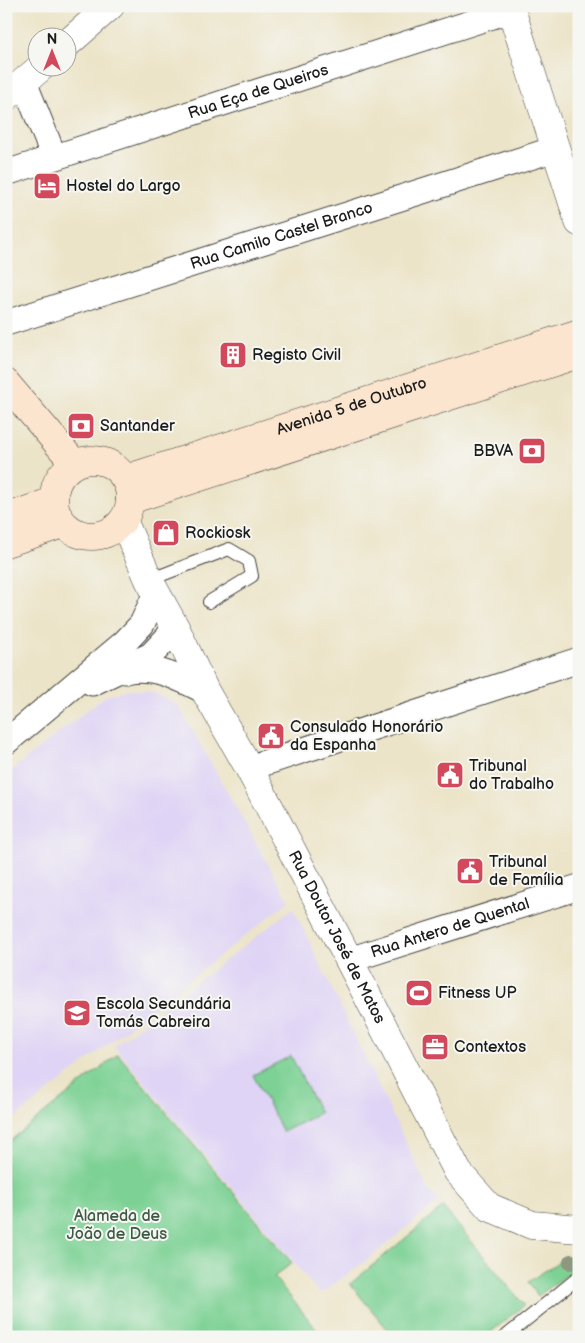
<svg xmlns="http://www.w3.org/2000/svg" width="585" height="1343" viewBox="0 0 585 1343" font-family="'Balsamiq Sans',sans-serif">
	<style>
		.built { fill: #dfd4f5 }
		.green { fill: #7dd194; stroke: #4c7658 }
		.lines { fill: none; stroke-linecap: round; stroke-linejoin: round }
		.service-casing { stroke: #3b3a36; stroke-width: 14 }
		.minor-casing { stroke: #3b3a36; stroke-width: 27 }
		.tertiary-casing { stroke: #3b3a36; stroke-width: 29 }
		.secondary-casing { stroke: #3b3a36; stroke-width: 29 }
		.service { stroke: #fff; stroke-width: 12 }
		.minor { stroke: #fff; stroke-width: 25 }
		.tertiary { stroke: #fff; stroke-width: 28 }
		.secondary { stroke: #fbe5cf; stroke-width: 28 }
		.tree { fill: #8c9980 }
		.labels { text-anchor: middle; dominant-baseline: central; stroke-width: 4; stroke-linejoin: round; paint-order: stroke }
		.street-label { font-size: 16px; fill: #1c1c1c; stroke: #f6f6f2 }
		.poi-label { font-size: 16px; fill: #1c1c1c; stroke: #f6f6f2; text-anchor: start }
		.park-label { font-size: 16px; fill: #3e5b46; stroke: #f6f6f2 }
	</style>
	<rect width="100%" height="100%" fill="#f6f6f2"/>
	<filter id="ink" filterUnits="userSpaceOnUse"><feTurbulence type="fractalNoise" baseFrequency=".02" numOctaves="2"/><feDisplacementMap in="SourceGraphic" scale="10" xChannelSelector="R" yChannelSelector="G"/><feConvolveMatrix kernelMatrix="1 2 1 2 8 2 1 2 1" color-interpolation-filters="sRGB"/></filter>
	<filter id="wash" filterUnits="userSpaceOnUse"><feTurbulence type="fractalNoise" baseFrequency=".0096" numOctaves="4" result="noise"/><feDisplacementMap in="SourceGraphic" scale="20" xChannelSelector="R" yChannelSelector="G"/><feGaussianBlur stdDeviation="1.12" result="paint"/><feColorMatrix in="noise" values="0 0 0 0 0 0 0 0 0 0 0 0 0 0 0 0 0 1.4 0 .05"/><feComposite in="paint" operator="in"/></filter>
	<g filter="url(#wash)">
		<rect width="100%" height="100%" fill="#ece4c8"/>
		<!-- built -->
		<path class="built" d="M129 690 154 693 178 705 289 901 6 1125V775L105 696Z
			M293 908 429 1191 440 1200 367 1260 320 1294 114 1046Z"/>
		<!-- green -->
		<path class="green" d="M118 1054 292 1263 274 1277 323 1337H6V1144Z
			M291 1056 320 1113 283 1132 253 1075Z
			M443 1207 524 1305 485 1337H394L350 1284Z
			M566 1257H579V1266L538 1296 528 1282Z"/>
	</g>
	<g filter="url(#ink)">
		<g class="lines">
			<defs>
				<path id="service" d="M149 580 229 549 249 561 252 576 209 602
					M505 1337 579 1277"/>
				<g id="minor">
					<path d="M24 82 54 157"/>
					<path id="s1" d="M6 173 511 10"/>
					<path id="s2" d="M6 323 555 149"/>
					<path d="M125 671C154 664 179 678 205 691"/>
					<path d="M92 683 151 655 168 637 175 627"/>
					<path d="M6 742 125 642 142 624 156 593"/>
					<path d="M249 768 579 660"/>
					<path id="s3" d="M349 960 579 887"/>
				</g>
				<g id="tertiary">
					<path d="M510 6 579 222"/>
					<path d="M68 43 110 6"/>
					<path d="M6 97 40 68"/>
					<path id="s4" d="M123 520 149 580 175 627 205 691 249 768 349 960 458 1172 489 1207 532 1225 579 1229"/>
				</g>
				<g id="secondary">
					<path d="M6 383 75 464"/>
					<circle cx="92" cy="498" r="38"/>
					<path id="s5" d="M125 479 579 333"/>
					<path d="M130 500 579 354"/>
					<path d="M6 518 53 501"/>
					<path d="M6 543 63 524"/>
				</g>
			</defs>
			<!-- service casing -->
			<use href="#service" class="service-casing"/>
			<!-- minor casing -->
			<use href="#minor" class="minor-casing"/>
			<!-- tertiary casing -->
			<use href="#tertiary" class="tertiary-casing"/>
			<!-- secondary casing -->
			<use href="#secondary" class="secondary-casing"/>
			<!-- service -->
			<use href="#service" class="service"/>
			<!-- minor -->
			<use href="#minor" class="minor"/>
			<!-- tertiary -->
			<use href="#tertiary" class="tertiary"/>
			<!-- secondary -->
			<use href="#secondary" class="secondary"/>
		</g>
		<!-- trees -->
		<circle class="tree" cx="571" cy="1262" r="8"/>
	</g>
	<!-- icons -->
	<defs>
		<symbol id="hotel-square" viewBox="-11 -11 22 22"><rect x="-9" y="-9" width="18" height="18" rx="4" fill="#d1495b" stroke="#f6f6f2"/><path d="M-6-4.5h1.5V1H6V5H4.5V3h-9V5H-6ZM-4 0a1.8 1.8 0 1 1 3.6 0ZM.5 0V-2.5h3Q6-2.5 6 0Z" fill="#fff"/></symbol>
		<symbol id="building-square" viewBox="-11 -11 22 22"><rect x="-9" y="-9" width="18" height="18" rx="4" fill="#d1495b" stroke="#f6f6f2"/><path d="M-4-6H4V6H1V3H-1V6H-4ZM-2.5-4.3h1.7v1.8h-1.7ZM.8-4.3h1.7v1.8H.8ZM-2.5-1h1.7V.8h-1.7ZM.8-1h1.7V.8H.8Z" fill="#fff"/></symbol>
		<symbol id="bank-square" viewBox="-11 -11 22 22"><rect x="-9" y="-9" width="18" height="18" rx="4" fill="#d1495b" stroke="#f6f6f2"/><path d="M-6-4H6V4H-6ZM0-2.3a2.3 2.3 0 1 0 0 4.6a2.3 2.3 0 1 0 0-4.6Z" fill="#fff"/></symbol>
		<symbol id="shop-square" viewBox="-11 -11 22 22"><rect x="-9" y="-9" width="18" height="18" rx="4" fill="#d1495b" stroke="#f6f6f2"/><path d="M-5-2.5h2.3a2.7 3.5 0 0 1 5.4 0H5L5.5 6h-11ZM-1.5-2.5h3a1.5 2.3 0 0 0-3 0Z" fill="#fff"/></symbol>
		<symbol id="civic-square" viewBox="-11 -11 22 22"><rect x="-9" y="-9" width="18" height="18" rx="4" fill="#d1495b" stroke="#f6f6f2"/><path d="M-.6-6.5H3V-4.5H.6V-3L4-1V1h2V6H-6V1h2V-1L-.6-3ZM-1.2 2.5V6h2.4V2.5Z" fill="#fff"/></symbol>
		<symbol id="stadium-square" viewBox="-11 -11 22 22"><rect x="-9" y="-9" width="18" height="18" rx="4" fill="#d1495b" stroke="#f6f6f2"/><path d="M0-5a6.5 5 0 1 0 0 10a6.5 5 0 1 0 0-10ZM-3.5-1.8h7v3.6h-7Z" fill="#fff"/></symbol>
		<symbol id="school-square" viewBox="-11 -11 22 22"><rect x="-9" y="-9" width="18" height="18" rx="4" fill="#d1495b" stroke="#f6f6f2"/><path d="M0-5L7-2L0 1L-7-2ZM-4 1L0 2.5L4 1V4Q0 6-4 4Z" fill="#fff"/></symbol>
		<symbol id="office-square" viewBox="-11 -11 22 22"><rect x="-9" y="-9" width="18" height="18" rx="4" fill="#d1495b" stroke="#f6f6f2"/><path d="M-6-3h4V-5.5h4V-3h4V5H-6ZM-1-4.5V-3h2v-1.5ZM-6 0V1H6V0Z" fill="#fff"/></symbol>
	</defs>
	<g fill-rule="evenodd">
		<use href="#hotel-square" x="31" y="170" width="32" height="32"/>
		<use href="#building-square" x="217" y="339" width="32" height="32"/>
		<use href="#bank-square" x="65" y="410" width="32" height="32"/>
		<use href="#bank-square" x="516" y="435" width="32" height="32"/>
		<use href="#shop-square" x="150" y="517" width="32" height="32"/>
		<use href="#civic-square" x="255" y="720" width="32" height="32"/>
		<use href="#civic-square" x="434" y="759" width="32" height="32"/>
		<use href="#civic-square" x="454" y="855" width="32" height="32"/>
		<use href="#stadium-square" x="403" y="977" width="32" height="32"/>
		<use href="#school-square" x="61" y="997" width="32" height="32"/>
		<use href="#office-square" x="419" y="1031" width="32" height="32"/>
	</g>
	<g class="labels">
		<!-- street labels -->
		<g class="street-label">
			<text stroke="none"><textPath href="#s1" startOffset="265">Rua Eça de Queiros</textPath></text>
			<text stroke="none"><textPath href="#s2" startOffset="289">Rua Camilo Castel Branco</textPath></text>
			<text stroke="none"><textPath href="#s5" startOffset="238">Avenida 5 de Outubro</textPath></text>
			<text stroke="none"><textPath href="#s3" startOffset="106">Rua Antero de Quental</textPath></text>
			<text stroke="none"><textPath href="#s4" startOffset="469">Rua Doutor José de Matos</textPath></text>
		</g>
		<!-- poi labels -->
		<g class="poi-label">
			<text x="66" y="186">Hostel do Largo</text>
			<text x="252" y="355">Registo Civil</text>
			<text x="100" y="426">Santander</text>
			<text x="513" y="451" text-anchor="end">BBVA</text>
			<text x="185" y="533">Rockiosk</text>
			<text x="290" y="727">Consulado Honorário<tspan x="290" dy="18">da Espanha</tspan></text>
			<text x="469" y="766">Tribunal<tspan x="469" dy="18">do Trabalho</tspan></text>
			<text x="489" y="862">Tribunal<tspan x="489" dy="18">de Família</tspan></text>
			<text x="438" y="993">Fitness UP</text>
			<text x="96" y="1004">Escola Secundária<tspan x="96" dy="18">Tomás Cabreira</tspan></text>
			<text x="454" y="1047">Contextos</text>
		</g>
		<!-- park labels -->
		<g class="park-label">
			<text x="117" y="1216">Alameda de<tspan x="117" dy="18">João de Deus</tspan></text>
		</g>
	</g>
	<!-- margin -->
	<rect width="585" height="1343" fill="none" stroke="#f6f6f2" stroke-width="25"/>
	<!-- north arrow -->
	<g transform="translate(52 52)"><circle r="24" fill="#f6f6f2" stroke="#9f9f9c"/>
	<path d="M0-4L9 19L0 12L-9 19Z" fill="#d1495b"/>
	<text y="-8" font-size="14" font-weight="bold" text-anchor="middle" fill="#1c1c1c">N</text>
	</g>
</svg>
